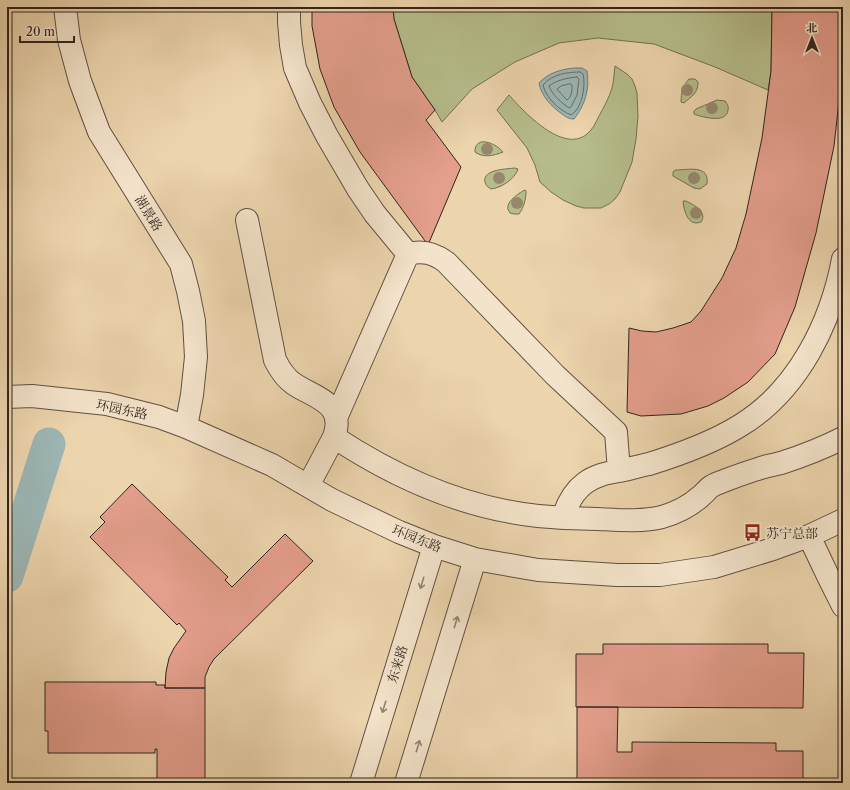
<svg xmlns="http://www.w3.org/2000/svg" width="850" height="790" viewBox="0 0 850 790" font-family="'Libre Caslon Text','Noto Serif SC',serif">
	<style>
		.green { fill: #b6bd8b; stroke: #747054 }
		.water { fill: #9cb6b4; stroke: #717c78 }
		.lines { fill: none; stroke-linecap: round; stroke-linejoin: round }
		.shore { stroke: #666d69; stroke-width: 1 }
		.river { stroke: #9cb6b4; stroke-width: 33 }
		.building { fill: #e39e8c; stroke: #31241e }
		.minor-casing { stroke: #605042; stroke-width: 24 }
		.minor { stroke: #f3e3ca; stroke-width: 22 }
		.tree { fill: #97886d }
		.oneway { stroke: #928474 }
		.labels { text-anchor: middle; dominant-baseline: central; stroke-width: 4; stroke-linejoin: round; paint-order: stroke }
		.street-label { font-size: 13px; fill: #31241e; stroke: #f3e3ca }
		.poi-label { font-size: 13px; fill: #31241e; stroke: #f3e3ca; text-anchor: start }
	</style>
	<rect width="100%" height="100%" fill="#ecd4ad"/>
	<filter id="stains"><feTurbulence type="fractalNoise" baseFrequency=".005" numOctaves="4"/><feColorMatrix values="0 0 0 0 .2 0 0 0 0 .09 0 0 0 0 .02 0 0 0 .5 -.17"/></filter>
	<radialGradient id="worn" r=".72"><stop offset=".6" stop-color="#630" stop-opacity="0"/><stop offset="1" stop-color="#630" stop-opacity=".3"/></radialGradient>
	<!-- green -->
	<path class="green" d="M393 7H772L771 71 768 90 715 67 654 44 598 38 559 43 515 62 472 89 442 122 435 110 412 77 394 19Z
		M615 66 627 74 632 79 635 86 637 93 638 116 636 139 632 162 620 192 615 199 609 204 601 208H584L576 206 563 200 551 192 540 182 535 165 527 148 497 110 509 95C524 112 563 154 587 134 593 129 596 122 599 116 604 107 609 98 612 88 614 81 614 73 615 66Z
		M689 79H695L698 82C698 93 692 96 684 103L681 102C681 93 683 86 689 79Z
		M717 100 725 101C727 104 729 106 728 110 727 124 702 117 694 114V111L696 109Z
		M481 142C489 141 498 146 503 152 493 156 483 158 475 152 475 147 476 144 481 142Z
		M515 168 518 169C515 179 501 188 491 189 488 187 486 186 485 182 482 169 508 169 515 168Z
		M675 170C687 170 710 164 707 184L700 189 694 188 673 176V172Z
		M525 190 526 191C526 199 524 207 519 214H514L510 213C509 211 507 209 508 206 508 201 520 192 525 190Z
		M686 201C694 205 708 212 701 222 688 227 684 211 683 201Z"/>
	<!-- water -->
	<path class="water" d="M575 68H582L587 71C590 89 585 105 574 119 569 119 566 117 562 114 551 106 542 97 539 83 548 73 561 69 575 68Z"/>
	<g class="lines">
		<!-- shore -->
		<path class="shore" d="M580 72 583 74C586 86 582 109 571 115 559 110 546 98 543 85 552 74 568 72 580 72Z
			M577 77 579 79 577 95 571 107 569 108C561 102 553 96 549 86 557 80 567 78 577 77Z
			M570 84 572 85C572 90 572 97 567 100L564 97 557 89 561 86Z"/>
		<!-- river -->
		<path class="river" d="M7 576 49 444"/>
	</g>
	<!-- building -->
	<path class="building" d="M312 7H393L394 19 412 77 435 110 426 120 461 167 428 245 360 152 334 107 320 69 312 26Z
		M772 7H843V65L834 146 816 233 795 307 775 354 748 382 724 398 708 406 681 414 641 416 627 412 629 328 642 331 656 332 673 328 691 322 701 311 722 278 736 248 746 214 762 138 771 71Z
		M132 484 228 577 225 580 232 587 285 534 313 561 214 659 209 667 205 677V688H165L166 672 169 658 174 648 186 631 179 623 177 625 90 537 105 522 100 517Z
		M603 644H768V653H804L803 708 576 707V654H603Z
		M45 682H156V685H165V688H205V783H157V749H155V753H48V731H45Z
		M577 707H618L617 752H632V742L776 743V751H803V783H577Z"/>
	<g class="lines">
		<defs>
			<path id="minor" d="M65 7 69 40 80 81 99 132 181 264 188 291 194 321 196 357 192 395 186 427
				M289 7V22L291 45 295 68 310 103 327 136 358 189 375 214 408 254 336 418
				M247 220 275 360C280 370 285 378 294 384 315 398 346 403 334 437L308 486
				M408 254C423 250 434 253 446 262L555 375 616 432 619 471
				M7 397 32 396 107 404 159 417 186 427 272 465 332 500 399 532 434 546 475 559 538 570 617 575H660L714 567 773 549 809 536 843 520
				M334 437C396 478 463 508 538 516 558 518 578 519 598 519 619 520 641 522 662 517 676 513 690 506 701 496 705 493 708 488 712 486 717 483 722 482 726 480 737 476 747 472 758 469 765 466 773 465 781 463 803 456 823 448 843 438
				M563 518C567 504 573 492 585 483 596 475 607 473 619 471 629 469 639 466 649 464 678 455 714 442 741 425 798 390 831 323 843 259
				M809 536 828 576 843 606
				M361 783 434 546
				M406 783 475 559"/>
		</defs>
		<!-- minor casing -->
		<use href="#minor" class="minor-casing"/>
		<!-- minor -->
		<use href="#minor" class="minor"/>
	</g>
	<!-- trees -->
	<g class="tree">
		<circle cx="687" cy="90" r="6"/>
		<circle cx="712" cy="108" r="6"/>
		<circle cx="487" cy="149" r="6"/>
		<circle cx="499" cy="178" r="6"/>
		<circle cx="694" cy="178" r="6"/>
		<circle cx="517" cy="203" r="6"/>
		<circle cx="696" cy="213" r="6"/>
	</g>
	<!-- one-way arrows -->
	<defs><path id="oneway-shaft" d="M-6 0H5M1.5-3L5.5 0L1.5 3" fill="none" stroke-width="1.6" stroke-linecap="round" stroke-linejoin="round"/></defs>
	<g class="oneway">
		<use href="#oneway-shaft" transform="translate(422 583) rotate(107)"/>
		<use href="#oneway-shaft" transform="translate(456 622) rotate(-73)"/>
		<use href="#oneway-shaft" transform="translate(384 707) rotate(107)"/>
		<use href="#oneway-shaft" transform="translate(418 746) rotate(-73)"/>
	</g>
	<!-- icons -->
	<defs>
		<symbol id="bus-bare" viewBox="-9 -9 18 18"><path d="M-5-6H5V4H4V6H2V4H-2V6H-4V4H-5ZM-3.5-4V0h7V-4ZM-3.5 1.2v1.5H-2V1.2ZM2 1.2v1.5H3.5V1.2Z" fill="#8f2418" stroke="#f3e3ca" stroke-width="2.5" paint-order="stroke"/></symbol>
	</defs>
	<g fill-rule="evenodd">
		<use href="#bus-bare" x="740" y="520" width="25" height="25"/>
	</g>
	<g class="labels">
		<!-- street labels -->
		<g class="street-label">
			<text transform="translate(149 213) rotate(58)">湖景路</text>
			<text transform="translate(122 409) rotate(12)">环园东路</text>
			<text transform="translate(417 538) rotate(22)">环园东路</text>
			<text transform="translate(397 664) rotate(-73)">东来路</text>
		</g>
		<!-- poi labels -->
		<g class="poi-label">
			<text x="766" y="533">苏宁总部</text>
		</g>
	</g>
	<!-- margin -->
	<rect width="850" height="790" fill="none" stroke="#ecd4ad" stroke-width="24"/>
	<rect x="8" y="8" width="834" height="774" fill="none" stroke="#31241e" stroke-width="2"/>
	<rect x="12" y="12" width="826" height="766" fill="none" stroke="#31241e"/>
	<!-- north arrow -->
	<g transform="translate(812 38)" stroke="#f3e3ca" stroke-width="3" paint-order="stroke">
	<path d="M0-3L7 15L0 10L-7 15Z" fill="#31241e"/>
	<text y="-6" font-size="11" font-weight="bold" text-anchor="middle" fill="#31241e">北</text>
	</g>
	<!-- scale -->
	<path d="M20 36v6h54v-6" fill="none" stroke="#31241e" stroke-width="2"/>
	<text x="26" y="36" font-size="12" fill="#31241e" stroke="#f3e3ca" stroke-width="3" paint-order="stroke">20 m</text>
	<rect width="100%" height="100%" filter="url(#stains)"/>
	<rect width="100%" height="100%" fill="url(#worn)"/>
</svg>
